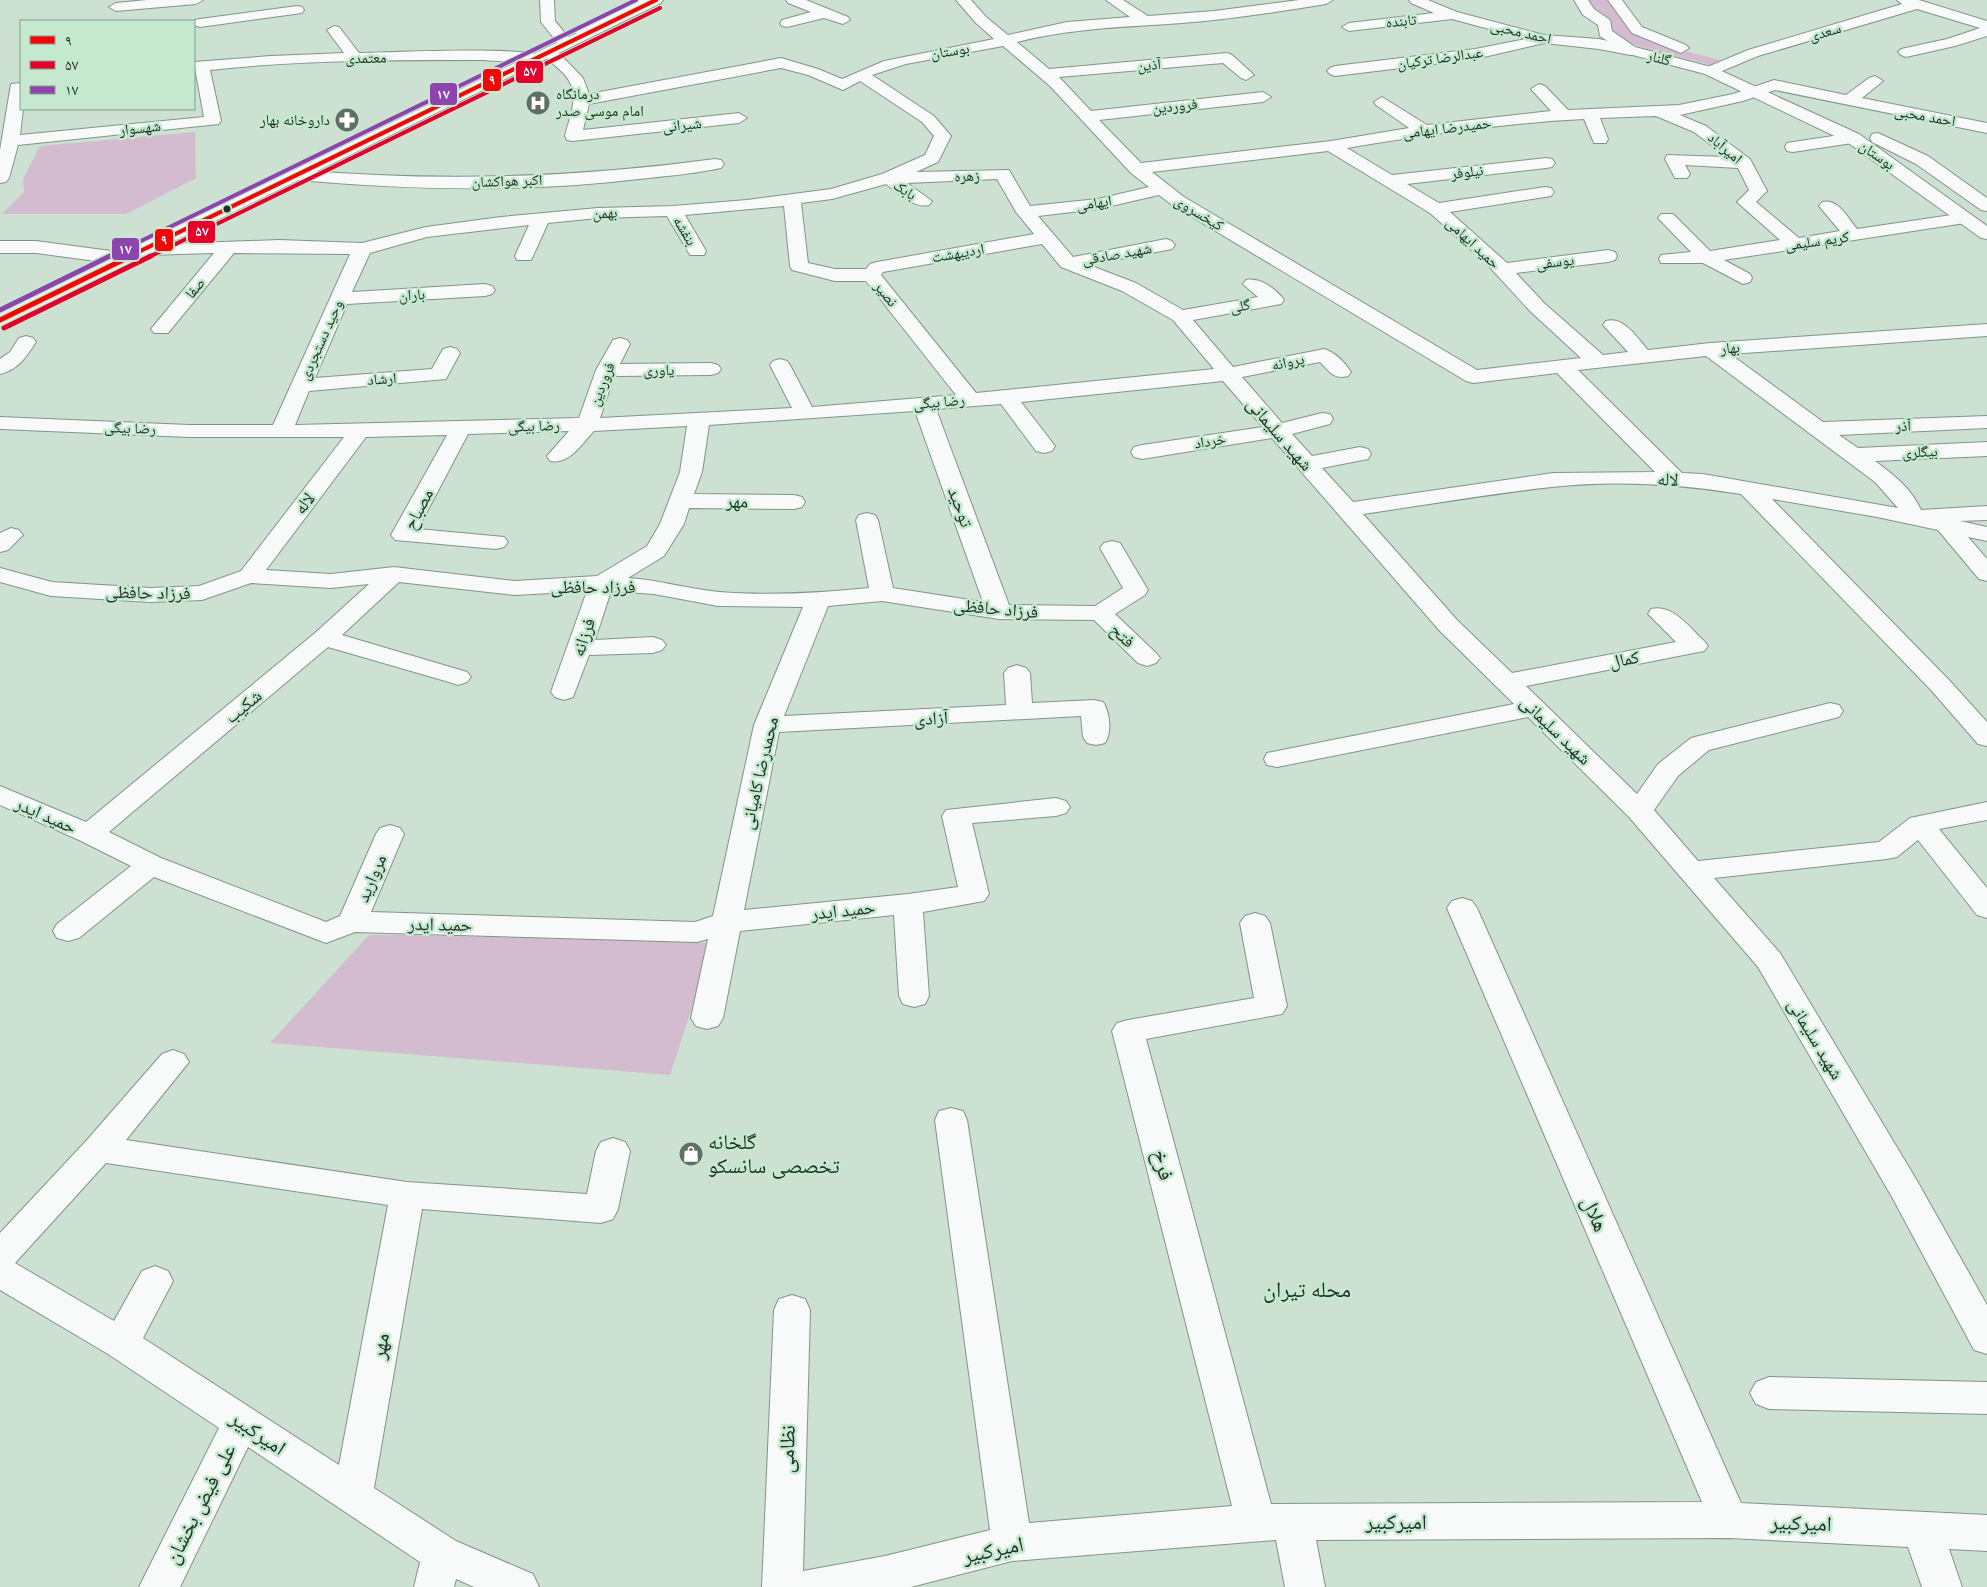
<svg xmlns="http://www.w3.org/2000/svg" width="1987" height="1587" viewBox="0 0 1987 1587" font-family="Roboto,'Noto Naskh Arabic',sans-serif">
	<style>
		.green { fill: #d3bccf }
		.lines { fill: none; stroke-linecap: round; stroke-linejoin: round }
		.lane-casing { stroke: #849388; stroke-width: 2 }
		.street-casing { stroke: #849388; stroke-width: 2 }
		.secondary-casing { stroke: #849388; stroke-width: 2 }
		.lane { fill: #f7faf8; fill-rule: evenodd }
		.street { fill: #f7faf8; fill-rule: evenodd }
		.secondary { fill: #f7faf8; fill-rule: evenodd }
		.bus-1-far1-casing { stroke: #c4e9ce; stroke-width: 6 }
		.bus-1-casing { stroke: #c4e9ce; stroke-width: 8 }
		.bus-2-far1-casing { stroke: #c4e9ce; stroke-width: 6 }
		.bus-2-casing { stroke: #c4e9ce; stroke-width: 8 }
		.bus-3-far1-casing { stroke: #c4e9ce; stroke-width: 6 }
		.bus-3-casing { stroke: #c4e9ce; stroke-width: 8 }
		.bus-1-far1 { stroke: #f40606; stroke-width: 4 }
		.bus-1 { stroke: #f40606; stroke-width: 5 }
		.bus-2-far1 { stroke: #e4002b; stroke-width: 4 }
		.bus-2 { stroke: #e4002b; stroke-width: 5 }
		.bus-3-far1 { stroke: #8e44ad; stroke-width: 4 }
		.bus-3 { stroke: #8e44ad; stroke-width: 5 }
		.bus-dot { fill: #223127; stroke: #c4e9ce; stroke-width: 2 }
		.labels { text-anchor: middle; dominant-baseline: central; stroke-width: 5; stroke-linejoin: round; paint-order: stroke }
		.far-street-label { font-size: 15px; fill: #223127; stroke: #c4e9ce }
		.far-poi-label { font-size: 15px; fill: #223127; stroke: #c4e9ce; text-anchor: start }
		.street-label { font-size: 18px; fill: #223127; stroke: #c4e9ce }
		.near-poi-label { font-size: 21px; fill: #223127; stroke: #c4e9ce; text-anchor: start }
		.near-street-label { font-size: 21px; fill: #223127; stroke: #c4e9ce }
		.near-neighbourhood-label { font-size: 22px; fill: #223127; stroke: #c4e9ce }
		.line-badge { stroke: #c4e9ce; stroke-width: 2 }
		.badge-label { font-size: 14px; text-anchor: middle; font-weight: bold; fill: #fff }
	</style>
	<rect width="100%" height="100%" fill="#cce1d2"/>
	<!-- green -->
	<path class="green" d="M1587 0H1609L1630 31 1666 46 1720 60 1710 65C1683 56 1635 50 1613 34 1603 25 1595 11 1587 0Z
		M195 132 196 178 126 214H2L24 192 23 179 40 146Z
		M369 935H413L713 943 670 1075 270 1043Z"/>
	<g class="lines">
		<defs>
			<path id="lane" d="M637 0H650L582 34 573 32Z"/>
			<path id="street" d="M147 0H203L196 4 116 11 109 7 116 3Z
				M540 0H554L555 21 574 44 571 47H561L541 22Z
				M786 0H806L848 17 850 20 843 24 824 18 787 27 782 26 780 23 782 20 811 12 788 3Z
				M956 0H971L986 17 1008 35 1067 22 1130 17 1106 0H1123L1148 16 1214 11 1299 0H1333L1326 4C1278 12 1231 19 1182 23 1126 27 1072 28 1017 42L1049 69 1227 53 1232 55 1254 75 1246 80 1241 78 1223 63 1059 77 1091 111 1263 92 1271 97 1263 102 1099 120 1141 163 1331 141 1409 128 1376 105 1374 102 1382 97 1427 125 1551 111 1531 89 1539 84 1545 86 1568 110 1679 105 1733 94 1774 80 1846 95 1869 78 1875 76 1883 81 1862 98 1987 123V133L1775 90 1743 101 1680 115 1706 126 1750 159 1767 191 1756 202 1799 238 1840 231 1819 206 1822 202C1838 198 1848 218 1857 229L1965 213 1971 214 1974 218 1971 222 1965 223 1724 260 1750 274 1752 278 1750 282 1743 284 1703 263H1661L1659 259 1661 255 1691 252 1658 218 1661 214H1673L1710 251 1780 240 1737 202 1749 190 1738 168 1685 165 1690 174 1687 178H1675L1665 159 1667 155 1727 157 1694 132 1656 116 1600 118 1608 139 1606 143H1594L1584 119C1504 123 1425 135 1347 148L1392 175 1546 158 1552 159 1555 163 1552 167 1546 168 1407 184 1439 203 1545 187 1551 188 1554 192 1551 196 1545 197 1450 212 1507 263 1608 250 1615 252 1617 256 1615 260 1608 262 1516 273 1544 303 1603 355 1628 352 1603 325 1606 321C1624 316 1637 338 1648 350L1710 343 1987 324V336L1730 354 1823 422 1987 416V428L1839 435 1858 448 1987 442V456L1875 461C1893 474 1912 489 1921 510L1987 506V520L1960 521 1987 527V541L1968 537 1987 559V581L1979 579 1938 530 1877 517 1772 499 1949 680 1987 722V746L1978 744 1931 690 1741 494C1680 484 1614 480 1552 487 1489 494 1426 505 1363 514L1457 620 1512 673 1676 642 1648 614 1651 609C1673 604 1689 627 1704 641L1708 646 1704 651 1526 686 1637 794 1658 764 1691 738 1830 703 1839 705 1843 711 1839 717 1709 750 1678 776 1654 810 1698 861 1879 842 1910 818 1987 802V820L1939 829 1987 888V918L1977 915 1918 840 1897 857 1887 859 1714 878 1780 953 1916 1179 1987 1305V1354L1974 1350 1892 1197 1758 967 1629 817 1528 717 1277 767 1267 765 1264 759 1267 753 1277 751 1514 704 1439 630 1272 438 1142 459 1134 457 1131 452 1134 447 1142 445 1263 427 1223 381 1021 402 1055 446 1052 451 1044 453 1036 451 1001 404 936 409 1009 605 1095 606 1123 588 1100 548 1104 543 1112 541 1120 543 1148 590 1145 595 1115 614 1156 653 1160 658 1156 663 1147 666 1138 663 1094 620 999 619 882 601 828 606 784 716 1006 705 1004 673 1008 668 1017 665 1026 668 1030 673 1032 703 1094 700 1103 702C1110 712 1112 733 1105 743L1096 745 1087 743 1083 737 1081 716 779 732 744 910 908 894 958 887 942 816 946 810 1056 798 1066 801 1070 807 1066 813 1056 816 972 823 989 894 984 901 923 912 929 996 925 1004 914 1007 903 1004 899 996 894 915 740 931 723 1018 718 1026 707 1029 696 1026 691 1018 708 939 697 942 355 932 326 943 154 877 79 938 68 941 57 938 53 931 57 924 131 866 79 840 0 805V786L86 822 315 633 369 584 331 588 251 583 202 600 150 602 51 596 0 582V568L52 582 150 588 199 586 241 571 344 437H189L0 429V417L189 425H273L350 254 234 253 168 333H154L151 329 214 253 146 255 139 253 137 249 139 245 279 240 362 243 426 227 501 217 598 208 673 206 747 200 831 189 882 174 925 155 934 136 922 122 860 81 843 90 808 75 781 68 589 104 583 130 739 113 747 118 739 123 573 141 567 140 565 136C570 116 581 93 565 75 558 67 548 61 542 52L545 49H555L583 78 589 94 781 58 818 69 842 79 884 61 994 39 976 23ZM1003 46 1050 86 1131 173 1149 187 1098 199 1030 206 1009 170 916 172 938 162 951 136 934 116 872 75 906 64ZM1328 151 1430 213 1485 262 1530 311 1581 358 1477 370 1184 197 1152 172ZM997 179 1016 212 1034 234 877 262 870 264 866 269H835L808 263 801 203 832 199 886 184C898 192 914 209 929 205L932 201 907 183ZM1159 195 1172 205 1466 381 1473 383 1557 373 1655 472 1553 473 1353 502 1322 468 1368 459 1371 454 1368 449 1360 447 1312 456 1292 434 1330 424 1333 419 1330 414 1322 413 1282 423 1242 377 1320 362C1329 371 1334 380 1348 376L1351 372C1345 363 1335 352 1324 349L1233 367 1193 320 1281 304 1284 300C1276 289 1260 277 1246 280L1243 284 1258 297 1183 310 1136 283 1089 265 1172 249 1175 245 1172 241 1166 239 1073 257 1038 216 1098 209ZM784 206 790 266 792 270 835 281H866L956 395 812 407 790 365 787 361 780 359 773 361 770 365 792 408 600 418 614 376 711 375 718 373 721 369 718 365 711 363 620 364 630 344 627 340 620 338 613 340 596 370 579 418 295 425 309 391 446 379 460 353 457 349 450 347 443 349 432 369 315 378 347 304 485 296 492 294 495 290 492 286 485 284 352 292 370 253 427 237 529 225 515 256 517 260H531L533 256 548 223 598 218 667 216 690 255H704L706 251 685 215ZM1042 244 1061 267 1122 291 1173 320 1214 369 976 393 881 275 883 272ZM1706 356 1875 482 1898 508 1703 474 1682 473 1578 370ZM915 411 983 602 893 588 878 520 875 515 867 513 859 515 856 520 869 588C819 593 769 596 719 592 688 589 659 580 628 578L664 556 684 524 689 508 794 509 802 507 805 502 802 497 794 495 694 494 702 472 709 425ZM687 426 680 472 660 524 647 546 597 576 515 581 394 567 331 574 266 570 366 437 447 435 391 535 395 540 496 549 504 547 508 542 504 537 418 529 468 434 569 431 547 456 550 461C570 465 582 443 594 431ZM399 582 515 595 587 591 551 692 555 697 564 700 573 697 589 655 653 653 662 650 666 645 662 640 653 637 595 640 611 591 654 594 718 606 803 607 754 725 713 916 695 922 371 912 404 834 400 828 390 825 380 828 376 834 340 916 326 922 161 858 109 832 328 647 449 682 458 685 467 682 471 677 467 672 342 635Z
				M1409 0H1428L1457 12 1544 35 1599 39 1635 47 1638 50 1630 55 1599 49 1544 43 1475 59 1335 76 1330 74 1327 71 1330 68 1335 66 1475 49 1526 39 1452 19 1349 31 1342 27 1349 23 1434 13 1411 3Z
				M1897 0H1919L1987 21V36L1955 46 1906 57 1901 55 1898 52 1901 49 1947 39 1980 28 1917 9 1758 56 1715 74H1705L1702 71 1705 68 1748 50 1902 4Z
				M297 6 302 7 304 10 302 13 200 27 194 25 195 20 200 19Z
				M334 26 339 27 359 53C383 53 536 45 545 58 539 66 493 60 481 60 391 60 299 60 210 70L221 121 219 124 18 145 9 178 6 182 0 183V150L11 84 21 83 23 109 20 135 204 117 194 62 271 56 344 53 327 30Z
				M1853 133 1859 134 1861 138 1859 142 1793 152 1787 151 1785 147 1787 143 1793 142Z
				M715 159 721 160 724 164 721 168C694 174 666 176 639 179 526 193 411 190 298 180L292 179 289 175 292 171 298 170C439 182 575 178 715 159Z
				M0 241H36L126 253 133 255 135 259 133 263 126 265 36 253H0Z
				M26 336 33 338 36 342C27 356 18 370 0 374V359L10 352 19 338Z
				M11 528 19 530 23 535 8 550 0 552V533Z
				M1462 898 1472 901 1477 908 1741 1503 1987 1515V1551L1949 1549 1962 1587H1922L1908 1547 1729 1538 1316 1540 1325 1587H1285L1276 1540 1012 1561 911 1587H762L774 1310 779 1299 792 1295 805 1299 810 1310 803 1571 885 1556 990 1530 935 1120 939 1111 951 1108 963 1111 967 1120 1029 1523 1232 1506 1112 1031 1117 1023 1128 1020 1254 998 1240 923 1245 916 1255 913 1265 916 1270 923 1287 1006 1282 1014 1146 1039 1271 1504 1702 1502 1447 908 1452 901Z
				M173 1050 184 1054 189 1062 126 1140 407 1182 587 1194 596 1151 601 1142 613 1138 625 1142 630 1151 618 1209 613 1219 601 1223 422 1209 374 1488 456 1541 533 1574 539 1587H474L456 1579 454 1587H414L420 1562 248 1447 180 1587H139L219 1428 108 1354 0 1290V1233L87 1140 162 1054ZM106 1163 388 1205 339 1465 143 1338 173 1281 168 1271 155 1266 142 1271 114 1321 15 1263Z
				M1769 1377 1987 1382V1414L1769 1409 1756 1404 1750 1393 1756 1382Z"/>
			<path id="secondary" d="M645 0H663L661 3 0 326V312Z
				M1574 0H1588L1594 9 1610 20 1612 31 1635 47 1715 68 1859 134 1987 226V239L1981 238 1847 142 1705 74 1625 53 1600 36 1598 25 1583 15Z
				M1608 0H1622L1642 27 1686 45 1689 48 1681 53 1676 51 1632 33Z
				M1878 133 1928 156 1987 198V211L1981 210 1916 164 1872 142 1870 138 1872 134Z"/>
		</defs>
		<!-- lane casing -->
		<use href="#lane" class="lane-casing"/>
		<!-- street casing -->
		<use href="#street" class="street-casing"/>
		<!-- secondary casing -->
		<use href="#secondary" class="secondary-casing"/>
		<!-- lane -->
		<use href="#lane" class="lane"/>
		<!-- street -->
		<use href="#street" class="street"/>
		<!-- secondary -->
		<use href="#secondary" class="secondary"/>
		<defs>
			<path id="bus-1-far1" d="M128 257 656 0"/>
			<path id="bus-1" d="M0 320 131 256"/>
			<path id="bus-2-far1" d="M149 257 660 8"/>
			<path id="bus-2" d="M4 328 151 256"/>
			<path id="bus-3-far1" d="M108 257 636 0"/>
			<path id="bus-3" d="M0 310 110 256"/>
		</defs>
		<!-- bus-1-far1 casing -->
		<use href="#bus-1-far1" class="bus-1-far1-casing"/>
		<!-- bus-1 casing -->
		<use href="#bus-1" class="bus-1-casing"/>
		<!-- bus-2-far1 casing -->
		<use href="#bus-2-far1" class="bus-2-far1-casing"/>
		<!-- bus-2 casing -->
		<use href="#bus-2" class="bus-2-casing"/>
		<!-- bus-3-far1 casing -->
		<use href="#bus-3-far1" class="bus-3-far1-casing"/>
		<!-- bus-3 casing -->
		<use href="#bus-3" class="bus-3-casing"/>
		<!-- bus-1-far1 -->
		<use href="#bus-1-far1" class="bus-1-far1"/>
		<!-- bus-1 -->
		<use href="#bus-1" class="bus-1"/>
		<!-- bus-2-far1 -->
		<use href="#bus-2-far1" class="bus-2-far1"/>
		<!-- bus-2 -->
		<use href="#bus-2" class="bus-2"/>
		<!-- bus-3-far1 -->
		<use href="#bus-3-far1" class="bus-3-far1"/>
		<!-- bus-3 -->
		<use href="#bus-3" class="bus-3"/>
	</g>
	<!-- icons -->
	<defs>
		<symbol id="hospital-disc" viewBox="-11 -11 22 22"><circle r="9.5" fill="#5e6f63" stroke="#c4e9ce"/><path d="M-5-5h3v3.5h4V-5h3V5h-3V1.5h-4V5h-3Z" fill="#fff"/></symbol>
		<symbol id="pharmacy-disc" viewBox="-11 -11 22 22"><circle r="9.5" fill="#5e6f63" stroke="#c4e9ce"/><path d="M-2-6h4v4h4v4h-4v4h-4v-4h-4v-4h4Z" fill="#fff"/></symbol>
		<symbol id="shop-disc" viewBox="-11 -11 22 22"><circle r="9.5" fill="#5e6f63" stroke="#c4e9ce"/><path d="M-5-2.5h2.3a2.7 3.5 0 0 1 5.4 0H5L5.5 6h-11ZM-1.5-2.5h3a1.5 2.3 0 0 0-3 0Z" fill="#fff"/></symbol>
	</defs>
	<g fill-rule="evenodd">
		<use href="#hospital-disc" x="524" y="89" width="28" height="28"/>
		<use href="#pharmacy-disc" x="333" y="106" width="28" height="28"/>
		<use href="#shop-disc" x="677" y="1140" width="28" height="28"/>
	</g>
	<!-- markers -->
	<circle class="bus-dot" cx="227" cy="209" r="4.5"/>
	<g class="labels">
		<!-- far-street labels -->
		<g class="far-street-label">
			<text transform="translate(1401 21) rotate(-6)">تابنده</text>
			<text transform="translate(1521 32) rotate(13)">احمد محبی</text>
			<text transform="translate(1825 32) rotate(-16)">سعدی</text>
			<text transform="translate(950 51) rotate(-9)">بوستان</text>
			<text transform="translate(366 58) rotate(-1)">معتمدی</text>
			<text transform="translate(1440 58) rotate(-8)">عبدالرضا ترکیان</text>
			<text transform="translate(1659 58) rotate(15)">گلنار</text>
			<text transform="translate(1149 65) rotate(-5)">آذین</text>
			<text transform="translate(1175 106) rotate(-6)">فروردین</text>
			<text transform="translate(1925 116) rotate(10)">احمد محبی</text>
			<text transform="translate(682 125) rotate(-6)">شیرانی</text>
			<text transform="translate(140 128) rotate(-6)">شهسوار</text>
			<text transform="translate(1447 128) rotate(-7)">حمیدرضا ایهامی</text>
			<text transform="translate(1725 148) rotate(40)">امیرآباد</text>
			<text transform="translate(1877 155) rotate(35)">بوستان</text>
			<text transform="translate(1467 172) rotate(-7)">نیلوفر</text>
			<text transform="translate(967 176) rotate(-2)">زهره</text>
			<text transform="translate(507 181) rotate(-2)">اکبر هواکشان</text>
			<text transform="translate(905 190) rotate(33)">بابک</text>
			<text transform="translate(1094 203) rotate(-9)">ایهامی</text>
			<text transform="translate(605 213) rotate(-3)">بهمن</text>
			<text transform="translate(1199 213) rotate(31)">کیخسروی</text>
			<text transform="translate(685 231) rotate(59)">بنفشه</text>
			<text transform="translate(1817 241) rotate(-8)">کریم سلیمی</text>
			<text transform="translate(1473 243) rotate(43)">حمید ایهامی</text>
			<text transform="translate(958 253) rotate(-10)">اردیبهشت</text>
			<text transform="translate(1117 254) rotate(-10)">شهید صادقی</text>
			<text transform="translate(1555 262) rotate(-7)">یوسفی</text>
			<text transform="translate(195 288) rotate(-50)">صفا</text>
			<text transform="translate(886 294) rotate(51)">نصیر</text>
			<text transform="translate(412 295) rotate(-4)">باران</text>
			<text transform="translate(1240 306) rotate(-10)">گلی</text>
			<text transform="translate(321 340) rotate(-66)">وحید دستجردی</text>
			<text transform="translate(1730 348) rotate(-4)">بهار</text>
			<text transform="translate(1288 362) rotate(-12)">پروانه</text>
			<text x="659" y="370">یاوری</text>
			<text transform="translate(382 379) rotate(-4)">ارشاد</text>
			<text transform="translate(602 384) rotate(-68)">فروردین</text>
			<text transform="translate(939 402) rotate(-5)">رضا بیگی</text>
			<text transform="translate(534 426) rotate(-2)">رضا بیگی</text>
			<text transform="translate(1903 426) rotate(-2)">آذر</text>
			<text transform="translate(130 428) rotate(2)">رضا بیگی</text>
			<text transform="translate(1210 441) rotate(-9)">خرداد</text>
			<text transform="translate(1920 452) rotate(-3)">بیگلری</text>
		</g>
		<!-- far-poi labels -->
		<g class="far-poi-label">
			<text x="556" y="94">درمانگاه<tspan x="556" dy="17">امام موسی صدر</tspan></text>
			<text x="330" y="120" text-anchor="end">داروخانه بهار</text>
		</g>
		<!-- street labels -->
		<g class="street-label">
			<text transform="translate(1280 434) rotate(49)">شهید سلیمانی</text>
			<text transform="translate(1668 479) rotate(3)">لاله</text>
			<text transform="translate(737 501) rotate(1)">مهر</text>
			<text transform="translate(304 503) rotate(-52)">لاله</text>
			<text transform="translate(961 507) rotate(70)">توحید</text>
			<text transform="translate(418 509) rotate(-63)">مصباح</text>
			<text x="593" y="586">فرزاد حافظی</text>
			<text transform="translate(148 592) rotate(1)">فرزاد حافظی</text>
			<text transform="translate(996 608) rotate(5)">فرزاد حافظی</text>
			<text transform="translate(1123 635) rotate(44)">فتح</text>
			<text transform="translate(583 637) rotate(-71)">فرزانه</text>
			<text transform="translate(1624 659) rotate(-11)">کمال</text>
			<text transform="translate(243 706) rotate(-40)">شکیب</text>
			<text transform="translate(931 718) rotate(-3)">آزادی</text>
			<text transform="translate(1556 730) rotate(44)">شهید سلیمانی</text>
			<text transform="translate(759 773) rotate(-77)">محمدرضا کامیانی</text>
			<text transform="translate(46 815) rotate(24)">حمید ایدر</text>
			<text transform="translate(371 878) rotate(-67)">مروارید</text>
			<text transform="translate(843 910) rotate(-6)">حمید ایدر</text>
			<text transform="translate(440 924) rotate(1)">حمید ایدر</text>
			<text transform="translate(1816 1039) rotate(59)">شهید سلیمانی</text>
		</g>
		<!-- near-poi labels -->
		<g class="near-poi-label">
			<text x="708" y="1142">گلخانه<tspan x="708" dy="24">تخصصی سانسکو</tspan></text>
		</g>
		<!-- near-street labels -->
		<g class="near-street-label">
			<text transform="translate(1163 1165) rotate(75)">فرخ</text>
			<text transform="translate(1595 1214) rotate(66)">هلال</text>
			<text transform="translate(380 1346) rotate(-80)">مهر</text>
			<text transform="translate(258 1433) rotate(34)">امیرکبیر</text>
			<text transform="translate(787 1449) rotate(-88)">نظامی</text>
			<text transform="translate(200 1504) rotate(-63)">علی فیض بخشان</text>
			<text x="1396" y="1522">امیرکبیر</text>
			<text transform="translate(1801 1523) rotate(2)">امیرکبیر</text>
			<text transform="translate(993 1550) rotate(-12)">امیرکبیر</text>
		</g>
		<!-- near-neighbourhood labels -->
		<g class="near-neighbourhood-label">
			<text x="1307" y="1289">محله تیران</text>
		</g>
	</g>
	<g class="line-badge">
		<rect x="515" y="60" width="29" height="24" rx="5" fill="#e4002b"/>
		<rect x="482" y="68" width="20" height="24" rx="5" fill="#f40606"/>
		<rect x="429" y="82" width="29" height="24" rx="5" fill="#8e44ad"/>
		<rect x="187" y="220" width="29" height="24" rx="5" fill="#e4002b"/>
		<rect x="154" y="228" width="20" height="24" rx="5" fill="#f40606"/>
		<rect x="111" y="237" width="29" height="24" rx="5" fill="#8e44ad"/>
	</g>
	<g class="badge-label">
		<text x="530" y="76">۵۷</text>
		<text x="492" y="85">۹</text>
		<text x="443" y="99">۱۷</text>
		<text x="202" y="236">۵۷</text>
		<text x="164" y="245">۹</text>
		<text x="125" y="254">۱۷</text>
	</g>
	<!-- legend -->
	<rect x="20" y="20" width="175" height="90" fill="#c4e9ce" stroke="#839f8b"/>
	<rect x="30" y="36" width="25" height="8" fill="#f40606" stroke="#839f8b"/>
	<text x="65" y="45" font-size="15" fill="#223127">۹</text>
	<rect x="30" y="61" width="25" height="8" fill="#e4002b" stroke="#839f8b"/>
	<text x="65" y="70" font-size="15" fill="#223127">۵۷</text>
	<rect x="30" y="86" width="25" height="8" fill="#8e44ad" stroke="#839f8b"/>
	<text x="65" y="95" font-size="15" fill="#223127">۱۷</text>
</svg>
